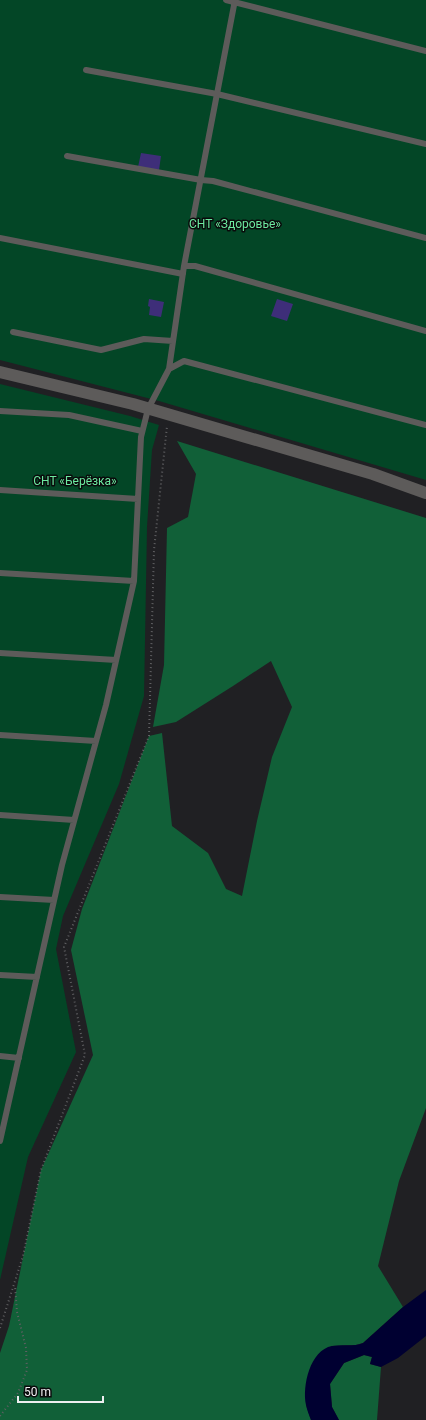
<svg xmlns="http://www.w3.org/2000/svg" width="426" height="1420" viewBox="0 0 426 1420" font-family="Roboto,sans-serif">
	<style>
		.green { fill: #034626 }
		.forest { fill: #116038 }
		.water { fill: #000031 }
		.building { fill: #3e2e79 }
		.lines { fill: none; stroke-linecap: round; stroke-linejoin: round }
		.path { stroke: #606063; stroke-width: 2; stroke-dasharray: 1 3; stroke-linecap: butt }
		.lane { stroke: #5d5b5a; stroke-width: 6 }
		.street { stroke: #5d5b5a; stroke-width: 12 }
		.labels { text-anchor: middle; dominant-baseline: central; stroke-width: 3; stroke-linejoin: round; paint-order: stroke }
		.park-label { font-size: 12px; fill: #6ce9a0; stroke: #0a0a0b }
	</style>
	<rect width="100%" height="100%" fill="#202023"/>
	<!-- green -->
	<path class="green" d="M0 0H426V480L159 401 0 360Z
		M0 384 130 416 159 425 152 450 147 527 144 696 119 784 63 916 56 949 76 1052 28 1157 0 1280Z"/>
	<!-- forest -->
	<path class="forest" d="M177 441 426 518V1108L399 1181 378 1266 403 1307 363 1343 356 1345 331 1346 306 1405 311 1420H0V1353L9 1326 41 1170 93 1055 71 950 82 909 149 736 162 733 172 826 208 853 226 889 242 896 257 821 272 757 292 707 271 661 233 686 176 722 153 727 164 665 167 528 188 517 196 474Z
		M364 1355 372 1357 370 1364 381 1367 377 1420H339L332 1407 330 1384 344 1363Z"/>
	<!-- water -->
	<path class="water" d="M426 1290V1336L398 1358 381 1367 370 1364 372 1357 364 1355 344 1363 330 1384 332 1407 339 1420H311C309 1415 307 1410 306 1405 302 1386 310 1350 332 1346 343 1344 353 1347 363 1343L403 1307Z"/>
	<!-- building -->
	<path class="building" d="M141 153 161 156 159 170 138 167Z
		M149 299 164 302 161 317 149 315 150 307 148 306Z
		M277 299 293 304 287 321 271 316Z"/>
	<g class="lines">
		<!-- path -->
		<path class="path" d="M0 1328 23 1256 41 1170 85 1055 64 947 149 736 154 550 167 426
			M0 1416 18 1393 27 1370 26 1348 17 1312 15 1286"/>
		<!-- lane -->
		<path class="lane" d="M226 0 426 51
			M86 70 217 94 426 144
			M67 156 201 180 213 181 426 238
			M0 238 183 274
			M184 266H195L426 331
			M13 332 101 350 144 339 173 341
			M169 369 184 361 426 425
			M0 411 69 415 142 431
			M0 490 138 499
			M0 573 134 581
			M0 653 116 660
			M0 735 96 741
			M0 815 74 820
			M0 897 54 900
			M0 975 37 977
			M0 1056 19 1058
			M0 1141 62 865 106 705 134 581 141 437 148 409 169 369 184 266 235 0"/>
		<!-- street -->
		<path class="street" d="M0 372 133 404 373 474 426 493"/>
	</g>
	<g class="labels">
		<!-- park labels -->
		<g class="park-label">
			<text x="235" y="224">СНТ «Здоровье»</text>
			<text x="75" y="481">СНТ «Берёзка»</text>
		</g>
	</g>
	<!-- scale -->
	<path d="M18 1396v6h85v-6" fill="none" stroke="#eeeef0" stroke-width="2"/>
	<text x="24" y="1396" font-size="12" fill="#eeeef0" stroke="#0a0a0b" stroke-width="3" paint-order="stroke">50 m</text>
</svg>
